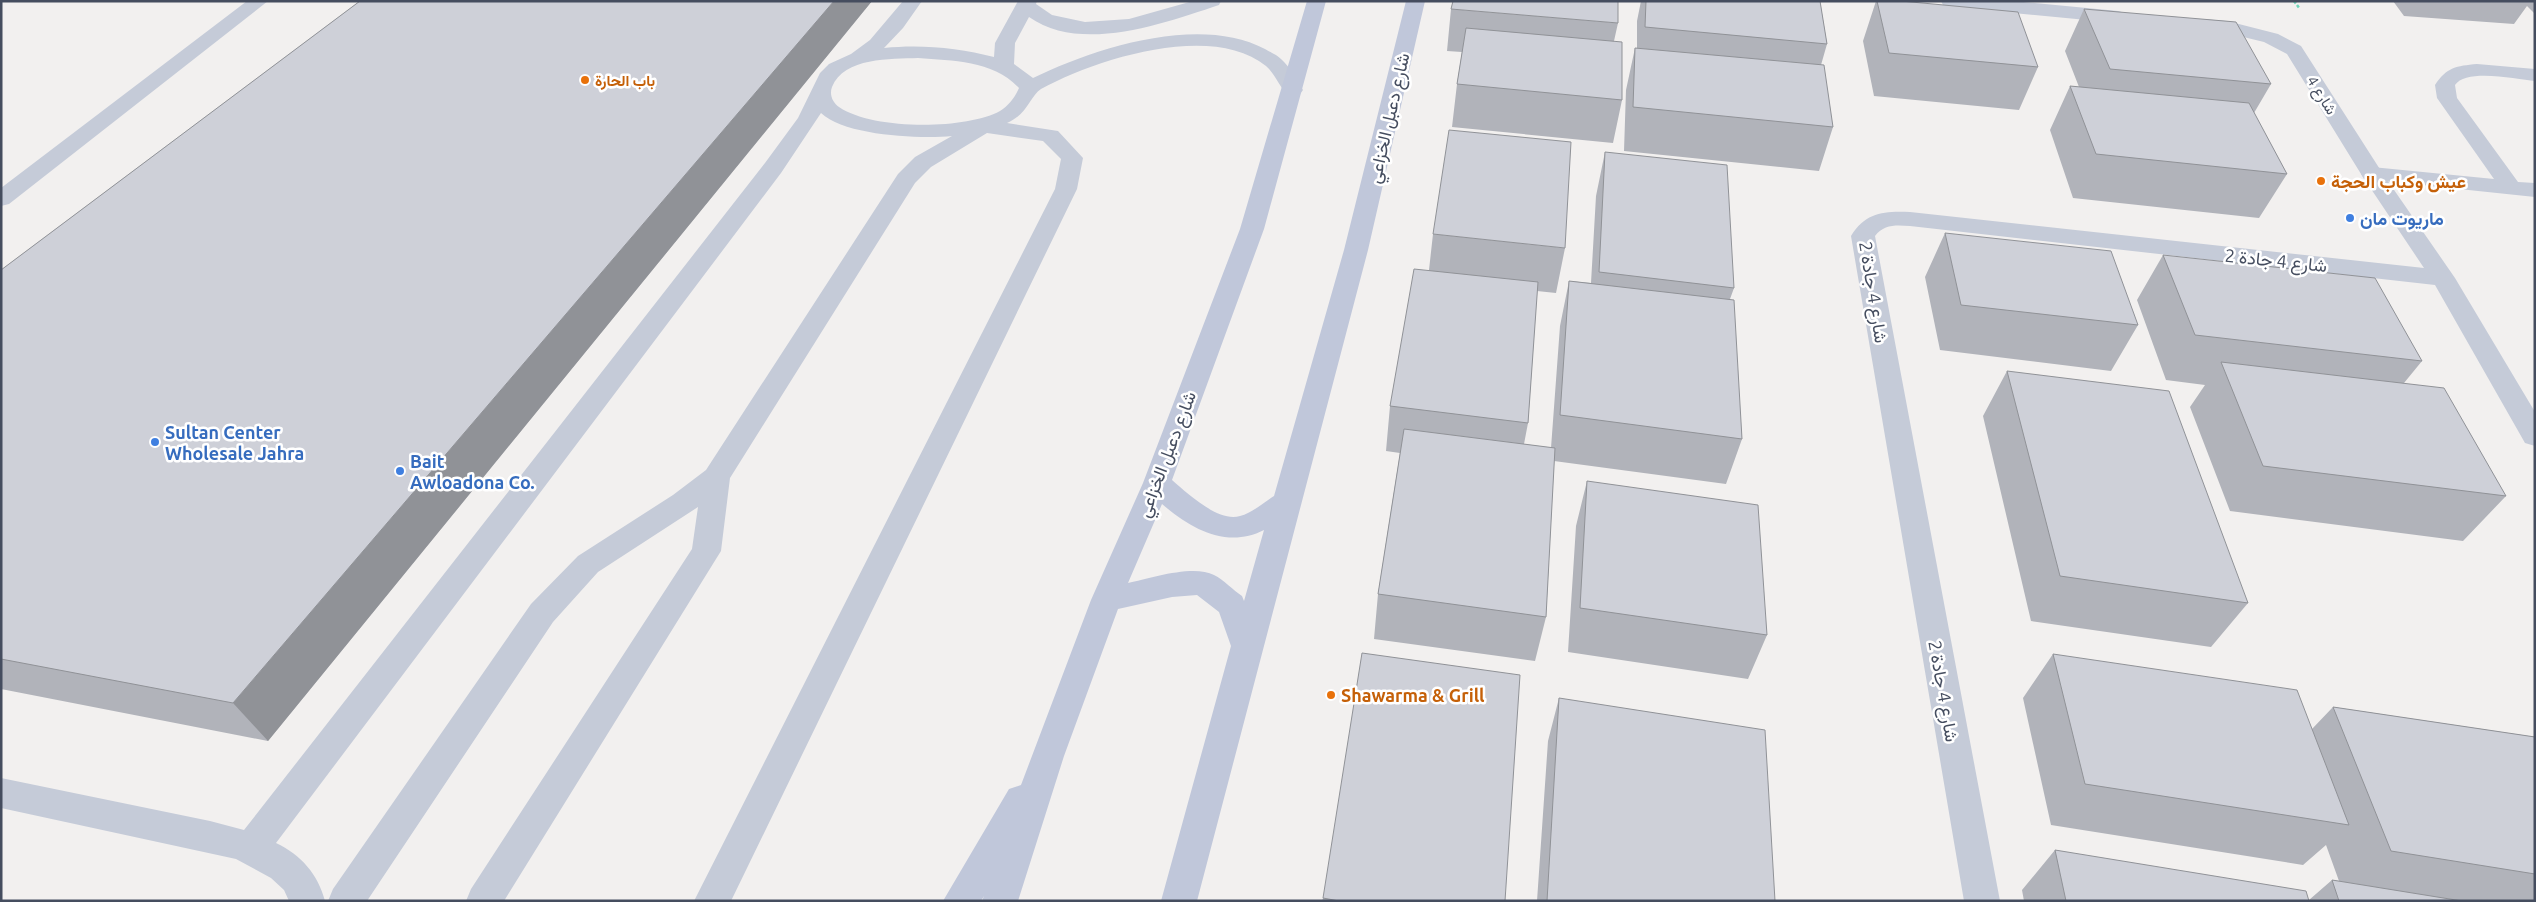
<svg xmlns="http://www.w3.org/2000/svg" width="2536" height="902" viewBox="0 0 2536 902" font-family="Ubuntu,Vazirmatn,sans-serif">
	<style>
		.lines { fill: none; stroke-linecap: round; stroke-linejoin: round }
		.path { stroke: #6ed6b9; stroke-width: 2.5; stroke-dasharray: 3 2; stroke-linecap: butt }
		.lane { fill: #c5cbd8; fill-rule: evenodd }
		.street { fill: #c5cbd8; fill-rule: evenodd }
		.secondary { fill: #c0c7da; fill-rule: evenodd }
		.wall { fill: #b1b3ba }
		.shaded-wall { fill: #909297 }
		.building { fill: #ced0d8; stroke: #909297 }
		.food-dot { fill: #e8710a; stroke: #fff; stroke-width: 2 }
		.shop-dot { fill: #3f7fe0; stroke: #fff; stroke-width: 2 }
		.labels { text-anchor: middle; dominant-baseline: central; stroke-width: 5; stroke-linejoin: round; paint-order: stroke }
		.far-food-label { font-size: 15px; font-weight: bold; fill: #c56008; stroke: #fff; text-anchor: start }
		.far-street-label { font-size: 15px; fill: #454d5f; stroke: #fff }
		.street-label { font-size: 18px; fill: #454d5f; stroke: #fff }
		.food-label { font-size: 18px; font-weight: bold; fill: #c56008; stroke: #fff; text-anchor: start }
		.shop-label { font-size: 18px; font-weight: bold; fill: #366cbe; stroke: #fff; text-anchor: start }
	</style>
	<rect width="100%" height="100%" fill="#f2f0ef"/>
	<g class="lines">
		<!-- path -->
		<path class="path" d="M2294 1 2300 9"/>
		<!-- lane -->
		<path class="lane" d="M247 1H268L9 204 1 206V188Z
			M903 1H922L903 28 884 48C921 44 959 48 994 57L995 43 1018 1H1037L1036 4 1052 15 1085 22 1129 19 1193 1H1221L1219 5C1165 23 1081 54 1029 17L1015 43 1014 64 1033 78C1094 48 1200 14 1265 49 1270 52 1277 55 1281 59 1290 67 1297 80 1303 90L1300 94 1293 96 1286 94C1280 86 1274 73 1266 66 1212 22 1096 59 1041 89 1030 96 1028 114 1007 123L1058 131 1083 158 1077 189 731 901H694L1055 189 1061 159 1043 141 987 133 931 167 915 183 730 478 721 551 716 559 504 901H466L471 889 692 549 698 507 598 572 553 622 367 901H328L333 889 531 604 578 556 673 495 706 470 898 174 915 157 952 136C920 139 845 136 821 113L781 173 276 843C301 855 318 874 325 901H289L284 890 271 878 236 859 1 808V778L210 821 244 830 765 163 798 118 820 73 829 64 851 54 870 40ZM918 58C953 61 993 60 1019 88 1015 97 1009 105 1000 111 965 130 872 130 839 107 833 103 829 95 832 87 844 57 891 59 918 58Z
			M2477 64 2535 69V81C2517 79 2466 68 2455 85L2457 98 2518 182 2535 183V197L2364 179 2361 174 2364 169 2372 167 2494 179 2437 98 2435 85C2447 67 2456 66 2477 64Z"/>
		<!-- street -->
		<path class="street" d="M1941 1H2013L2118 11 2125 13 2128 17 2125 21 2118 23 1950 7 1943 5Z
			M2203 19 2227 21 2278 34 2301 46 2383 174 2455 278 2535 412V446L2525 443 2435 285 1910 226C1896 225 1884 224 1875 236L2000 901H1964L1851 236C1866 212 1884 211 1910 212L2424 268 2361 174 2287 54 2264 42 2227 33 2196 29 2193 25 2196 21Z"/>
		<!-- secondary -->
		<path class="secondary" d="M1307 1H1326L1264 229 1172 480C1187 493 1219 523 1240 516 1252 513 1263 503 1274 496L1344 250 1406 1H1425L1368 250 1197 901H1161L1231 646 1219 612 1197 595 1172 597 1118 609 1064 756 1018 901H982L984 896 981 901H943L1009 789 1021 785 1091 600 1143 483 1240 229ZM1162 504C1191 529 1227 549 1264 530L1244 601 1242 596C1233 590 1224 580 1214 575 1194 564 1150 578 1128 583Z"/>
	</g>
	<!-- wall -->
	<path class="wall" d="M360 1H872L268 741 1 689V270Z
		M1641 1H1820L1827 44 1821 65 1833 127 1819 171 1624 151 1626 90 1635 48H1637V21Z
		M1876 1H1901L2038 67 2019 110 1874 96 1863 41Z
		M2393 1H2535V14L2527 6 2514 24 2404 16Z
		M1451 9 1618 23 1614 41 1622 100 1613 143 1452 127 1457 84 1462 52 1447 51Z
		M2084 9 2271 84 2254 113 2287 174 2259 218 2073 198 2050 130 2070 86 2079 87 2065 51Z
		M1605 152 1734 288 1730 299 1742 439 1726 484 1554 461 1546 617 1535 661 1374 639 1378 594 1400 453 1386 451 1390 406 1429 270 1433 234 1565 248 1556 293 1537 291 1528 423 1524 444 1551 448 1560 326 1569 281 1591 283 1596 196Z
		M1945 233 2138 325 2111 371 1940 350 1925 277Z
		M2163 255 2422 361 2404 383 2506 496 2463 541 2230 511 2190 407 2205 385 2166 380 2137 300Z
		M2007 371 2248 603 2211 647 2031 621 1983 416Z
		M1587 481 1767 635 1748 679 1568 652 1576 526Z
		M2053 654 2312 729 2333 707 2535 737V901H2024L2022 890 2055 850 2309 900 2332 880 2339 881 2326 845 2303 865 2051 825 2023 698Z
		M1559 698 1775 901H1537L1548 741Z
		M1323 898 1505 901H1322Z"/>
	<!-- shaded-wall -->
	<path class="shaded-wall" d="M834 1H872L268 741 233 703Z"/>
	<!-- building -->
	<path class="building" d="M360 1H834L233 703 1 659V270Z
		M1453 1H1618V23L1451 9Z
		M1646 1H1820L1827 44 1645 27Z
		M1877 1H1901L2018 12 2038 67 1889 53Z
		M2084 9 2236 22 2271 84 2110 69Z
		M1466 28 1622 42V100L1457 84Z
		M1635 48 1824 65 1833 127 1633 107Z
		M2070 86 2249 103 2287 174 2096 154Z
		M1449 130 1571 142 1565 248 1433 234Z
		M1605 152 1727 165 1734 288 1599 272Z
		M1945 233 2111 251 2138 325 1961 305Z
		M2163 255 2375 278 2422 361 2195 335Z
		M1414 269 1538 282 1528 423 1390 406Z
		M1569 281 1734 300 1742 439 1560 415Z
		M2221 362 2444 388 2506 496 2263 466Z
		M2007 371 2169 391 2248 603 2060 576Z
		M1404 429 1555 448 1546 617 1378 594Z
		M1587 481 1758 505 1767 635 1580 608Z
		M1362 653 1520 675 1505 901H1339L1323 898Z
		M2053 654 2297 690 2349 825 2085 784Z
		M1559 698 1765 730 1775 901H1547Z
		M2333 707 2535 737V874L2391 851Z
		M2055 850 2306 891 2309 901H2066Z
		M2332 880 2462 901H2339Z"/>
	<!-- markers -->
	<g class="food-dot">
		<circle cx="585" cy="80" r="5"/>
		<circle cx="2321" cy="181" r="5"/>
		<circle cx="1331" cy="695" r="5"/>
	</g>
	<g class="shop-dot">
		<circle cx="2350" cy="218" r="5"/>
		<circle cx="155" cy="442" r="5"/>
		<circle cx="400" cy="471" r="5"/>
	</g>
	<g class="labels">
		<!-- far-food labels -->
		<g class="far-food-label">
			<text x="595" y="80">باب الحارة</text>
		</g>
		<!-- far-street labels -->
		<g class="far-street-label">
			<text transform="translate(2322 95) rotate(58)">شارع 4</text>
		</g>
		<!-- street labels -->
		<g class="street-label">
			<text transform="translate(1388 118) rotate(-77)">شارع دعبل الخزاعي</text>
			<text transform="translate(2276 260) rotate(6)">شارع 4 جادة 2</text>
			<text transform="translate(1874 292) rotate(81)">شارع 4 جادة 2</text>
			<text transform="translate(1166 454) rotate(-69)">شارع دعبل الخزاعي</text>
			<text transform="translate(1944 691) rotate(80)">شارع 4 جادة 2</text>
		</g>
		<!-- food labels -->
		<g class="food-label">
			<text x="2331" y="181">عيش وكباب الحجة</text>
			<text x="1341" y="695">Shawarma &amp; Grill</text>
		</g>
		<!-- shop labels -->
		<g class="shop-label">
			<text x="2360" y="218">ماريوت مان</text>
			<text x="165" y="432">Sultan Center<tspan x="165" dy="21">Wholesale Jahra</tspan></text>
			<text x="410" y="461">Bait<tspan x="410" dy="21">Awloadona Co.</tspan></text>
		</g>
	</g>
	<!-- border -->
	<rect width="2536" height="902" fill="none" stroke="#454d5f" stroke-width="5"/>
</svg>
